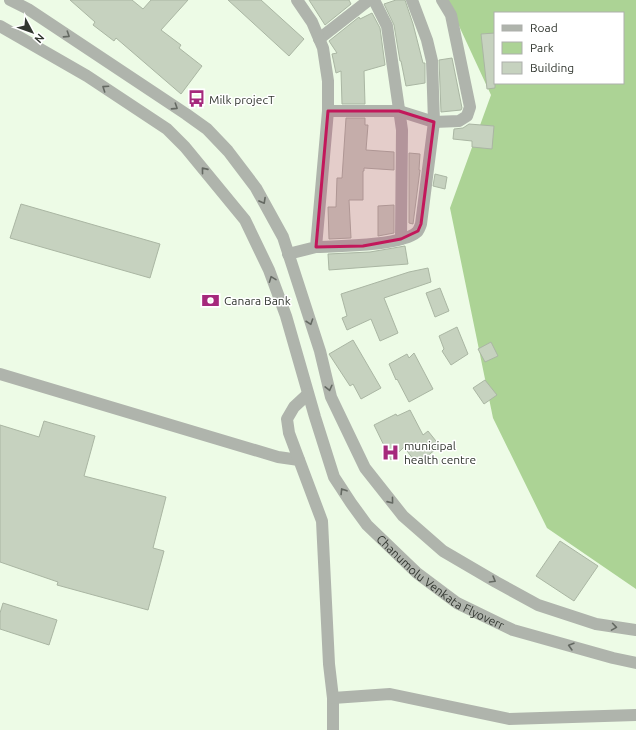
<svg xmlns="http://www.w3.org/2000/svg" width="636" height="730" viewBox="0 0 636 730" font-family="Ubuntu,sans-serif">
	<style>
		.green { fill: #acd395; fill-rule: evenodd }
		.building { fill: #c6d2bf; stroke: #aab6a3 }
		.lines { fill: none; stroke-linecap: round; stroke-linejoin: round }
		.minor { stroke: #afb4ac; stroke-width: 12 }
		.oneway { stroke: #646962 }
		.marked { fill: #c2185b; fill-opacity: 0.2; stroke: #c2185b; stroke-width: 3; stroke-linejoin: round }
		.labels { text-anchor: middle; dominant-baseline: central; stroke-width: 3; stroke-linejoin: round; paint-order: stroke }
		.poi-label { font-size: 12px; fill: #323730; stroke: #fff; text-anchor: start }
		.street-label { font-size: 12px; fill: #323730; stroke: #fff }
	</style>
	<rect width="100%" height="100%" fill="#edfbe6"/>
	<!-- green -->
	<path class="green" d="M447 0H636V589L547 528 493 418 450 208 491 95ZM495 13H623V83H495Z"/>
	<!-- building -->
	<path class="building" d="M70 0H132L143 9 151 0H188L161 30 181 45 179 48 202 66 181 94 116 38 114 41 93 25 95 22Z
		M228 0H261L304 39 289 56Z
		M309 0H349L351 4 325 25Z
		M396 0H405L413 24 423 63H425V83L406 86 401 61H400L394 25 384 4Z
		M372 13 380 28 385 65 364 71 365 104H342L341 71 336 73 332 54 337 53 329 41 359 17 360 19Z
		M495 33V88L487 89 481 34Z
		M452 58 462 108 461 110 441 112 439 60Z
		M346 118H365V125H368L366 150 394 152V170L364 168V171H363V200H349L351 238 329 239 328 207H336L337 178H342Z
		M469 124 494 126 492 149 472 147V141L453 139 454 129 463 128Z
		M409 153 420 154 419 170H420L413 224 409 223Z
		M435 174 447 177 445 189 433 186Z
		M21 204 160 244 150 278 10 238Z
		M394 205V233L378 236V206Z
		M405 246 408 264 329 270 328 254 370 252Z
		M428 268 431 282 384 298 398 333 380 341 371 319 347 330 342 318 347 316 341 294 409 272Z
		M440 288 449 311 435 317 426 293Z
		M457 327 468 354 451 365 442 351 444 349 439 336Z
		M353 340 381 388 361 399 353 384 350 386 329 354Z
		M491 342 498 356 485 362 478 349Z
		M414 353 433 389 409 402 397 379 396 380 389 364 407 354 409 358Z
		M485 380 497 395 484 404 473 388Z
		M410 410 423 435 428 431 440 446 417 464 404 447 391 460 374 425 396 414 397 416Z
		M44 421 95 436 84 476 166 497 153 548 164 551 148 610 57 585 58 582 0 562V425L39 437Z
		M560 541 598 566 574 601 536 576Z
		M3 603 57 620 49 645 0 629V613Z"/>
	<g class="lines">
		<!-- minor -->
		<g class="minor">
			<path d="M10 0 28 9 186 114 207 129 228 151 256 188 283 237 320 351 331 397 365 468 403 516 443 551 496 582 538 605 596 624 636 630"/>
			<path d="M374 0 387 26 402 130 401 239"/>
			<path id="s1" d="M0 26 87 76 167 129 185 147 245 220 269 270 286 316 315 417 334 477 351 503 367 525 417 573 457 603 513 630 613 658 636 663"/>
			<path d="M319 39 369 0"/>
			<path d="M328 111H399L434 122 459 121 467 116 470 107 451 15 442 0"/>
			<path d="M316 247C338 246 401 246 417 232 419 230 420 227 421 224L434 122 432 61 427 40 412 0"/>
			<path d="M288 254 316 247 328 111V81L323 48 312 22 297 0"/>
			<path d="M0 374 278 457 299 460"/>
			<path d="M308 394 294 407 287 419 289 433 322 521 329 664 333 698V730"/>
			<path d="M333 698 390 694 509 719 636 715"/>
		</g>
	</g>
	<!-- one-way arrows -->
	<defs><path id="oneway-chevron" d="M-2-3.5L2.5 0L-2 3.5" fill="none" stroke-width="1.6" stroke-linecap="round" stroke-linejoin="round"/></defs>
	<g class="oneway">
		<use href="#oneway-chevron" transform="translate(67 35) rotate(33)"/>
		<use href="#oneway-chevron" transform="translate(105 88) rotate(-146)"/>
		<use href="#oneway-chevron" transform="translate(175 107) rotate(33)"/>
		<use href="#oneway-chevron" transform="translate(204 170) rotate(-129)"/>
		<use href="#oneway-chevron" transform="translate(263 201) rotate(61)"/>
		<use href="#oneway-chevron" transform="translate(272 279) rotate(-111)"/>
		<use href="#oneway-chevron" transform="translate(310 322) rotate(71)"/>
		<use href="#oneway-chevron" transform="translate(329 388) rotate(76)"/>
		<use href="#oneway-chevron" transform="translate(343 491) rotate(-122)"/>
		<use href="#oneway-chevron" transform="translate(391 501) rotate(51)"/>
		<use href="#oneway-chevron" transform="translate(493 580) rotate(30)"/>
		<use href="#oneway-chevron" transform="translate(614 627) rotate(9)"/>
		<use href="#oneway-chevron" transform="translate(571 646) rotate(-164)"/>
	</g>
	<!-- marked area -->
	<path class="marked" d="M328 111H399L434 122 421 224 418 231 401 239 363 246 316 247Z"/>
	<!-- icons -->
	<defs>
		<symbol id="bus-bare" viewBox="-9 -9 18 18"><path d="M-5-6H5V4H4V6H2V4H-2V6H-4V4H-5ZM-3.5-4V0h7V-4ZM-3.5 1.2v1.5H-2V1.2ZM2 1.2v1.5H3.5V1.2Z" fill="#a5297c" stroke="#fff" stroke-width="2.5" paint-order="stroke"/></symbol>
		<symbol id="bank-bare" viewBox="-9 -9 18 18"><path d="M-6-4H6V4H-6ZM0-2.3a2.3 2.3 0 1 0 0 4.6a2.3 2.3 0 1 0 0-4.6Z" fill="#a5297c" stroke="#fff" stroke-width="2.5" paint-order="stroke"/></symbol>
		<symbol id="hospital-bare" viewBox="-9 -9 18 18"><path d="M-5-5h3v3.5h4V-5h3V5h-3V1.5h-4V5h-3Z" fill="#a5297c" stroke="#fff" stroke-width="2.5" paint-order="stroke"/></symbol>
	</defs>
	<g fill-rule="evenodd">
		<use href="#bus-bare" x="184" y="86" width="25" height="25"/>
		<use href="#bank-bare" x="198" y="288" width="25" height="25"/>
		<use href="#hospital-bare" x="378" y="440" width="25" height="25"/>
	</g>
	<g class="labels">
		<!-- poi labels -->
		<g class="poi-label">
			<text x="209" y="99">Milk projecT</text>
			<text x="224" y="300">Canara Bank</text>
			<text x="404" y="445">municipal<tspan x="404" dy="14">health centre</tspan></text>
		</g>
		<!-- street labels -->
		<g class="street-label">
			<text stroke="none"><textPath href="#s1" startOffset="741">Chanumolu Venkata Flyoverr</textPath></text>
		</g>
	</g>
	<!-- legend -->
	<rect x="494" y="12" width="130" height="72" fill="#ffffff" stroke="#adafac"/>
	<rect x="502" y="25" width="20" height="6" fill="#afb4ac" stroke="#adafac"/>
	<text x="530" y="32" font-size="12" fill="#323730">Road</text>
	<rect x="502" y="42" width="20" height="12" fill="#acd395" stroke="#adafac"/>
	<text x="530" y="52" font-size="12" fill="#323730">Park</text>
	<rect x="502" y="62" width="20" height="12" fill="#c6d2bf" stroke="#adafac"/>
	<text x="530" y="72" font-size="12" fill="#323730">Building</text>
	<!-- north arrow -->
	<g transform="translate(32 32) rotate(131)" stroke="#ffffff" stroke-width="3" paint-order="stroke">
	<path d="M0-3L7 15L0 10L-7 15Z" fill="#323730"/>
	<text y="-6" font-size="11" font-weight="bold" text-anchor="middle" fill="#323730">N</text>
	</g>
</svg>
